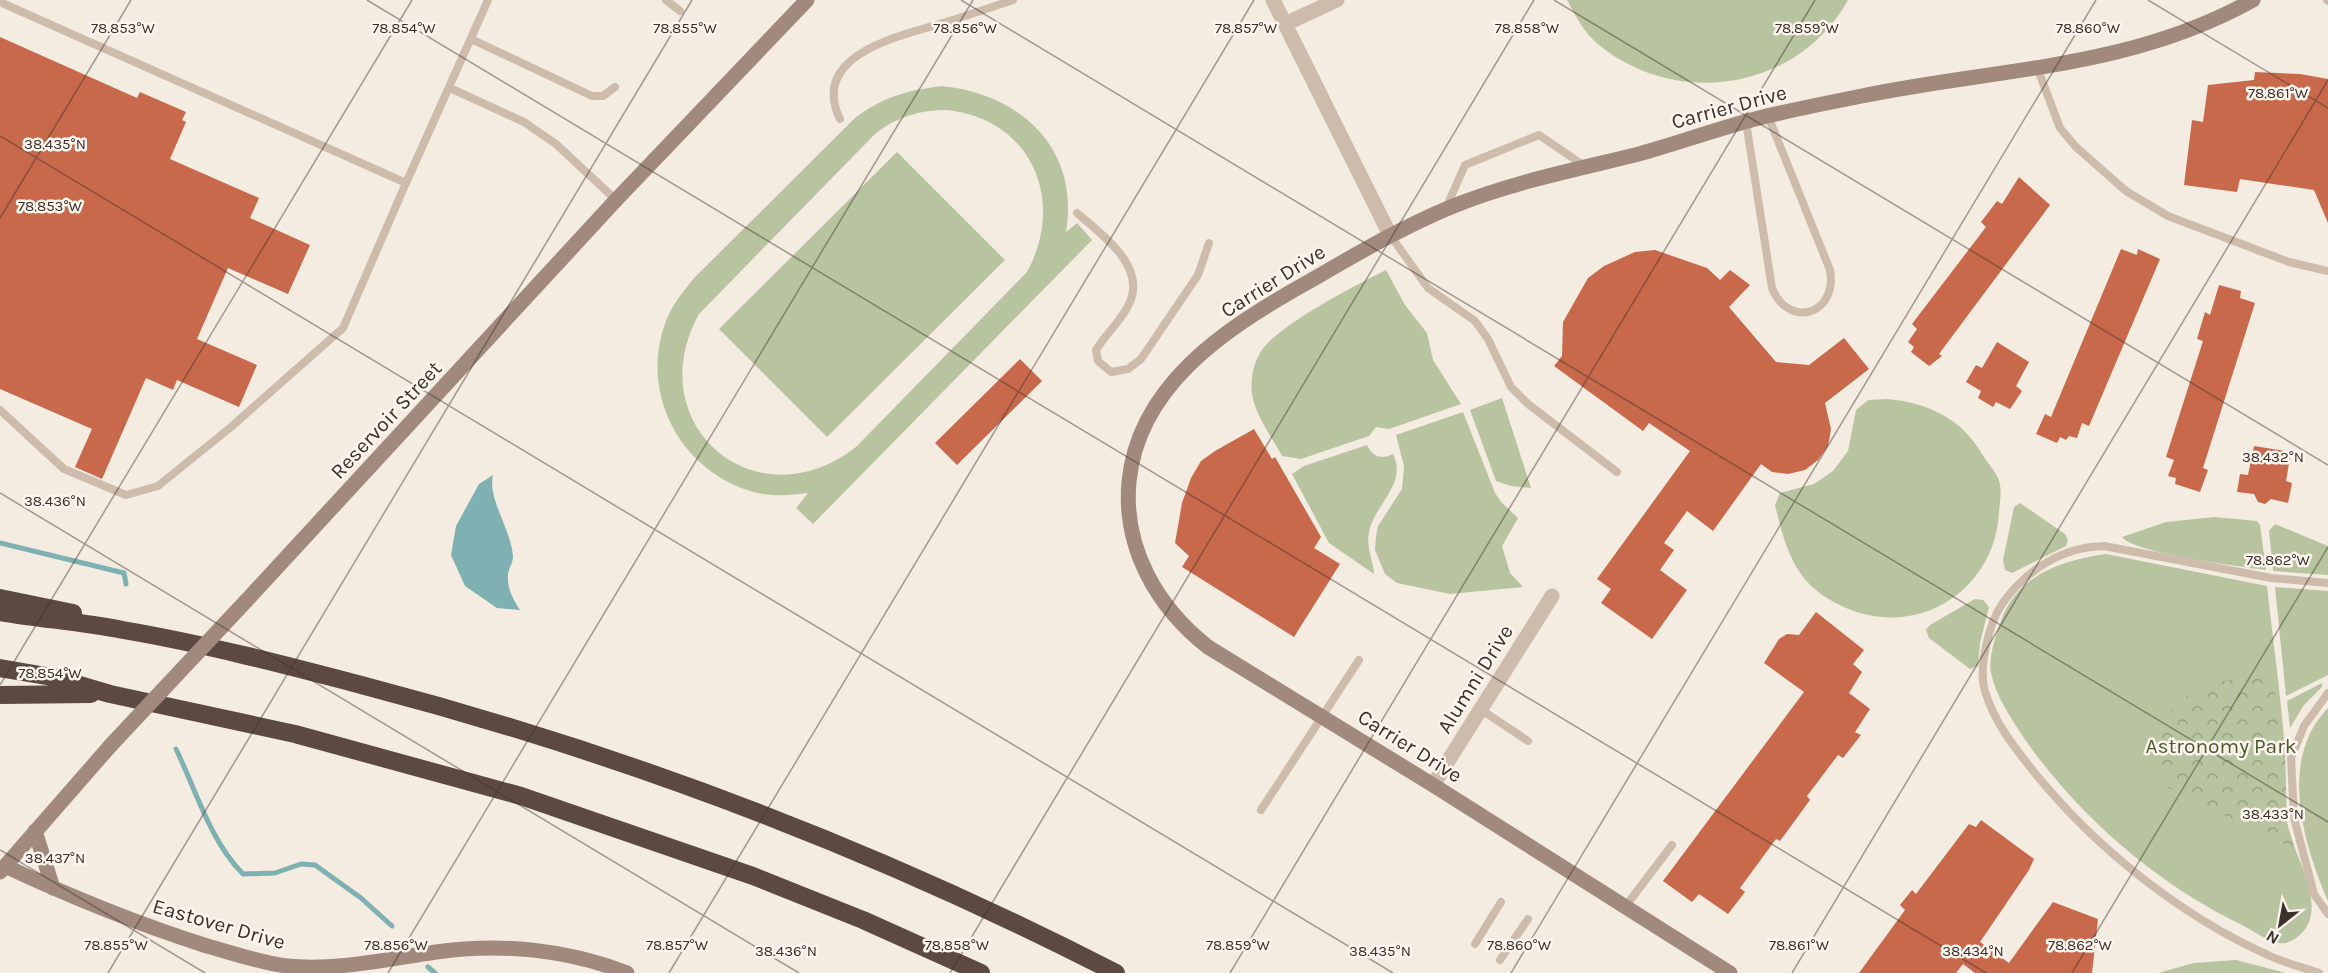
<svg xmlns="http://www.w3.org/2000/svg" width="2328" height="973" viewBox="0 0 2328 973" font-family="Karla,sans-serif">
	<style>
		.grass { fill: #b8c4a0; fill-rule: evenodd }
		.park { fill: url(#park-crowns) }
		.water { fill: #7fb0b2 }
		.lines { fill: none; stroke-linecap: round; stroke-linejoin: round }
		.stream { stroke: #7fb0b2; stroke-width: 5 }
		.building { fill: #c8694b }
		.lane { stroke: #cdbbac; stroke-width: 8 }
		.street { stroke: #cdbbac; stroke-width: 15 }
		.secondary { stroke: #a18a7d; stroke-width: 15 }
		.highway { stroke: #5c4a42; stroke-width: 18 }
		.secondary-bridge { stroke: #a18a7d; stroke-width: 15 }
		.ticks { fill: none; stroke: #3b302b; stroke-width: 1.5; stroke-opacity: 0.45 }
		.labels { text-anchor: middle; dominant-baseline: central; stroke-width: 5; stroke-linejoin: round; paint-order: stroke }
		.street-label { font-size: 21px; fill: #3b302b; stroke: #fbf5ee }
		.park-label { font-size: 21px; fill: #4a5a2e; stroke: #fbf5ee }
		.ticks-label { font-size: 15px; text-anchor: middle; fill: #3b302b; stroke: #fbf5ee; stroke-width: 5; stroke-linejoin: round; paint-order: stroke }
	</style>
	<defs>
		<pattern id="park-crowns" width="20" height="18" patternUnits="userSpaceOnUse" patternTransform="scale(1.5)"><rect width="20" height="18" fill="#b8c4a0"/><path d="M2 6a3 3 0 1 1 6 0M12 15a3 3 0 1 1 6 0" fill="none" stroke="#97a083"/></pattern>
	</defs>
	<rect width="100%" height="100%" fill="#f4ebe1"/>
	<!-- grass -->
	<path class="grass" d="M1567 0H1848C1798 90 1678 109 1599 45 1585 34 1575 15 1567 0Z
		M942 86C1021 94 1080 149 1066 232L1077 223 1092 240 813 524 796 508 808 493C791 495 775 497 758 493 682 475 638 394 666 321 672 305 683 292 694 278L855 118C883 97 908 90 942 86ZM947 110C1032 119 1066 201 1027 272L856 447C757 525 638 425 699 314L875 134C896 117 920 110 947 110Z
		M897 152 1005 260 827 437 719 329Z
		M1386 270 1405 305 1427 333 1433 360 1461 404 1389 429 1376 427 1369 436 1301 459 1282 456C1272 437 1255 415 1252 394 1250 377 1254 359 1265 346 1287 321 1354 286 1386 270Z
		M1502 398 1531 488 1511 486 1496 481 1470 410Z
		M1888 399C1928 403 1961 418 1982 454 1986 461 1993 468 1997 476 2003 486 2000 501 1999 512 1995 590 1919 639 1846 608 1830 601 1814 591 1803 577 1787 556 1781 529 1775 505L1780 493 1814 484 1833 471 1848 451 1856 410 1868 400Z
		M1463 412 1495 493 1501 502 1518 518 1502 546 1510 573 1523 587 1450 594 1397 583 1385 574 1375 550 1376 536 1378 526 1402 489 1404 466 1396 435Z
		M1367 445C1373 457 1381 460 1393 454 1408 484 1374 505 1369 532 1366 548 1373 559 1374 574L1329 543 1292 474 1304 466Z
		M2020 503 2065 534 2068 540 2066 546 2012 573 2005 570 2003 560 2014 507Z
		M2215 517 2257 521 2260 525 2266 570C2243 567 2133 553 2122 537L2166 522Z
		M2275 524 2328 546V575L2273 571 2269 531Z
		M2106 554 2267 586C2273 641 2281 696 2285 751 2286 775 2282 800 2287 824 2293 853 2320 891 2309 922 2305 933 2291 945 2279 943 2268 942 2254 931 2244 926 2158 885 2079 817 2024 738 2011 718 1996 697 1991 673 1988 658 1996 635 2001 621 2017 575 2062 560 2106 554Z
		M2275 587 2328 591V675L2286 696Z
		M1975 599 1983 600 1989 607 1980 643 1978 666 1970 669 1929 638 1926 630 1930 625Z
		M2322 683V687L2304 705 2290 728 2287 701Z
		M2328 708V901C2303 843 2278 759 2328 708Z
		M2236 960 2286 973H2158L2194 963Z"/>
	<!-- park -->
	<path class="park" d="M2272 672 2285 752 2287 823 2295 849 2158 783C2158 767 2155 746 2160 732 2175 683 2230 680 2272 672Z"/>
	<!-- water -->
	<path class="water" d="M493 475C487 498 512 531 513 557 513 563 508 569 508 575 507 589 513 599 520 610L497 608 465 586 451 555 456 526 479 484Z"/>
	<g class="lines">
		<!-- stream -->
		<path class="stream" d="M0 543 124 573 126 584
			M176 749C196 790 210 841 243 874L275 873 301 864 315 865 361 898 392 926
			M428 967 435 973"/>
	</g>
	<!-- building -->
	<path class="building" d="M0 37 137 98 140 92 186 112 182 120 186 122 170 159 259 198 250 218 310 245 288 294 228 268 197 339 257 365 239 407 177 380 173 390 146 378 102 479 75 467 92 429 0 389Z
		M2255 72 2300 74 2328 79V223L2314 190 2240 179 2237 192 2184 185 2192 120 2203 122 2208 85 2254 80Z
		M2019 177 2050 205 1939 354 1942 356 1929 366 1911 352 1914 347 1908 342 1917 329 1912 324 1986 227 1981 222 1997 201 2002 204Z
		M2121 249 2137 255 2138 249 2160 259 2089 426 2082 423 2077 438 2069 436 2066 440 2060 437 2057 443 2036 434 2045 414 2051 417Z
		M1655 250 1707 268 1720 280 1730 270 1750 285 1729 307 1776 362 1809 365 1844 338 1869 369 1825 403 1831 429 1828 446 1818 460 1805 470 1788 474 1772 472 1761 464 1713 531 1687 511 1664 543 1674 550 1660 570 1687 590 1652 639 1601 603 1611 589 1597 579 1690 451 1649 423 1643 431 1554 366 1562 356 1563 322 1588 278 1604 266 1635 252Z
		M2219 285 2241 291 2240 298 2255 303 2203 468 2208 470 2200 492 2175 484 2176 478 2168 476 2174 460 2166 457 2203 341 2197 339 2205 312 2210 315Z
		M1997 342 2029 362 2016 386 2022 391 2010 409 1996 402 1993 407 1978 398 1981 391 1966 382 1976 365 1982 368Z
		M1020 359 1042 381 957 465 935 443Z
		M1254 429 1272 459 1275 457 1321 537 1314 548 1340 564 1294 637 1182 567 1189 556 1175 543 1182 503 1191 478 1201 461 1215 451Z
		M2254 446 2291 452 2286 481 2292 483 2288 503 2271 499 2265 504 2258 502 2254 494 2237 492 2240 474 2248 475Z
		M1816 612 1864 650 1853 664 1862 672 1849 693 1870 709 1855 732 1861 735 1843 758 1838 755 1807 796 1810 800 1780 841 1776 839 1740 888 1745 892 1728 914 1699 894 1692 902 1663 881 1804 692 1764 663 1779 639 1787 634 1799 635Z
		M1981 820 2034 859 2029 870 1980 942 2009 963 2053 902 2098 919 2092 973H1975L1963 964 1956 973H1859L1905 910 1900 905 1912 890 1916 894 1969 824 1976 827Z"/>
	<g class="lines">
		<!-- lane -->
		<path class="lane" d="M666 0 680 11
			M2327 0 2328 1
			M0 2 406 183 488 0
			M471 39 592 96H603L615 87
			M2037 67 2060 128 2076 147 2126 191 2168 216 2289 262 2328 271
			M450 88 524 122 556 144 616 200
			M840 119C809 55 899 36 943 23 966 16 989 8 1013 0
			M1746 122 1772 288C1789 330 1838 314 1830 270L1768 116
			M1446 208 1465 165 1539 135 1586 167
			M1077 213C1102 235 1149 267 1128 306 1120 322 1105 335 1096 350L1098 361 1111 372 1128 369 1141 359 1198 275 1209 243
			M1390 235 1428 288 1475 321 1488 339 1511 387 1528 404 1617 472
			M0 410 64 469 126 495 158 486 231 427 343 328 406 183
			M2328 693 2304 726 2291 758 2294 818 2314 894 2328 914
			M1480 709 1528 741
			M1261 810 1359 660
			M1625 907 1672 845
			M1475 944 1501 902
			M1500 960 1528 919
			M2319 973C2302 967 2284 963 2268 955 2179 915 2095 847 2034 772 2014 747 1994 722 1985 691 1978 668 1989 623 2002 604 2026 570 2062 547 2104 546L2271 578 2328 583"/>
		<!-- street -->
		<path class="street" d="M1273 0 1390 235
			M1285 24 1337 0
			M1433 785 1552 596"/>
		<!-- secondary -->
		<path class="secondary" d="M246 601 616 200 807 0
			M35 831 53 888
			M5 866C71 897 138 924 207 946 233 953 261 963 287 966 336 971 387 959 436 952 500 943 567 949 627 973
			M0 872 111 745
			M1730 973 1433 785 1208 647C1157 607 1123 548 1129 482 1138 386 1225 329 1301 286 1350 258 1398 229 1451 207 1509 183 1574 170 1635 155 1675 144 1714 130 1755 119 1790 110 1827 103 1862 96 1997 68 2130 69 2253 0"/>
		<!-- highway -->
		<path class="highway" d="M0 598 73 613
			M0 612C41 619 83 622 123 630 205 644 285 665 365 686 625 754 877 850 1116 973
			M0 668 52 677 110 694 295 734 521 796 753 876 863 920 981 973
			M0 695 91 694"/>
		<!-- secondary-bridge -->
		<path class="secondary-bridge" d="M111 745 246 601"/>
	</g>
	<!-- ticks -->
	<path class="ticks" d="M367 0 1986 973M961 0 2328 822M1554 0 2328 465M2148 0 2328 108M0 136 1393 973M0 218 131 0M0 493 799 973M0 685 412 0M0 850 205 973M108 973 692 0M388 973 973 0M669 973 1254 0M950 973 1534 0M1230 973 1815 0M1511 973 2096 0M1792 973 2328 80M2072 973 2328 547"/>
	<g class="labels">
		<!-- street labels -->
		<g class="street-label">
			<text transform="translate(1729 107) rotate(-15)">Carrier Drive</text>
			<text transform="translate(1273 281) rotate(-32)">Carrier Drive</text>
			<text transform="translate(386 420) rotate(-47)">Reservoir Street</text>
			<text transform="translate(1475 679) rotate(-58)">Alumni Drive</text>
			<text transform="translate(1410 746) rotate(32)">Carrier Drive</text>
			<text transform="translate(219 924) rotate(16)">Eastover Drive</text>
		</g>
		<!-- park labels -->
		<g class="park-label">
			<text x="2221" y="746">Astronomy Park</text>
		</g>
	</g>
	<g class="ticks-label">
		<text x="404" y="33">78.854°W</text>
		<text x="685" y="33">78.855°W</text>
		<text x="965" y="33">78.856°W</text>
		<text x="1246" y="33">78.857°W</text>
		<text x="1527" y="33">78.858°W</text>
		<text x="1807" y="33">78.859°W</text>
		<text x="123" y="33">78.853°W</text>
		<text x="2088" y="33">78.860°W</text>
		<text x="2278" y="98">78.861°W</text>
		<text x="55" y="149">38.435°N</text>
		<text x="50" y="211">78.853°W</text>
		<text x="2273" y="462">38.432°N</text>
		<text x="55" y="506">38.436°N</text>
		<text x="2278" y="565">78.862°W</text>
		<text x="50" y="678">78.854°W</text>
		<text x="2273" y="819">38.433°N</text>
		<text x="55" y="863">38.437°N</text>
		<text x="116" y="950">78.855°W</text>
		<text x="396" y="950">78.856°W</text>
		<text x="677" y="950">78.857°W</text>
		<text x="957" y="950">78.858°W</text>
		<text x="1238" y="950">78.859°W</text>
		<text x="1519" y="950">78.860°W</text>
		<text x="1799" y="950">78.861°W</text>
		<text x="2080" y="950">78.862°W</text>
		<text x="786" y="956">38.436°N</text>
		<text x="1380" y="956">38.435°N</text>
		<text x="1973" y="956">38.434°N</text>
	</g>
	<!-- north arrow -->
	<g transform="translate(2280 925) rotate(211)" stroke="#fbf5ee" stroke-width="4.5" paint-order="stroke">
	<path d="M0-4.5L10 22L0 15L-10 22Z" fill="#3b302b"/>
	<text y="-9" font-size="16" font-weight="bold" text-anchor="middle" fill="#3b302b">N</text>
	</g>
</svg>
